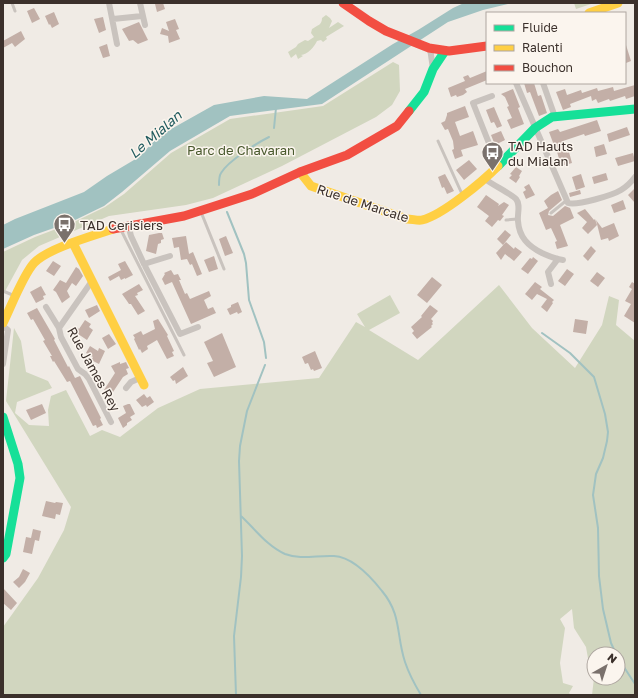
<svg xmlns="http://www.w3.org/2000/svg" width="638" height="698" viewBox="0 0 638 698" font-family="'Golos Text',sans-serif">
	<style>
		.green { fill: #d1d6bf }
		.water { fill: #a1c2c1 }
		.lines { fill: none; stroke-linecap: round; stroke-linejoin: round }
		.stream { stroke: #a1c2c1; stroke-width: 2 }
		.building { fill: #c3afa7 }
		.lane { stroke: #c9c3be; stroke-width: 3 }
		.street { stroke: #c9c3be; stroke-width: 6 }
		.fast { stroke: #16e098; stroke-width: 9 }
		.slow { stroke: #ffcf43; stroke-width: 9 }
		.jam { stroke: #f24e42; stroke-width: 9 }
		.labels { text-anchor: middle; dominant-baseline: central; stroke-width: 3; stroke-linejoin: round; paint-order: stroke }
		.poi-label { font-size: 13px; fill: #3b302b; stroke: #fbf5ee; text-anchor: start }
		.park-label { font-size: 13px; fill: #4a5a2e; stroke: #fbf5ee }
		.street-label { font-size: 13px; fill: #3b302b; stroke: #fbf5ee }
		.water-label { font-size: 14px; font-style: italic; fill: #1f5a5e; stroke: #fbf5ee }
	</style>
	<rect width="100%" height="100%" fill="#f0ebe5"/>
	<!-- green -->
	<path class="green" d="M574 3H594L576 9Z
		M326 15 330 18 332 21 329 28 338 22 344 26 326 37 327 39 323 42 321 40 317 41C315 46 307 55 301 55L303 56 298 59 296 54 291 58 288 52 296 47 298 44 305 40 308 41 314 37 311 33 312 29C318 25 322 25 322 18Z
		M393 62 399 65 400 91 392 105 376 117 282 166 213 198 186 205 109 216 39 246 22 260 3 295V252L35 237 72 223 105 207 124 194 171 153 230 119 323 106Z
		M499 285 532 328 575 368 602 325 609 296 619 300 616 325 635 341V695H592L594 678H618V654H594V675L589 664 586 647 574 628 572 609 560 619 565 628 560 663 563 683 573 686 569 693 571 695H3V627L38 578 64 530 71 507 6 401 14 328 21 341 26 372 48 381 52 388 17 402 15 413 29 425 49 426 48 410 51 396 66 390 90 436 102 430 120 437 158 408 200 389 319 378 356 322 365 327 357 314 390 295 400 313 369 330 418 360Z"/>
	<!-- water -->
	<path class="water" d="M464 3H512L483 10 448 22 322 104 230 116 170 151 122 192 104 206 71 222 34 235 3 249V225L15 219 84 192 107 176 139 157 158 137 173 128 214 105 264 96 307 99 393 44 418 30 453 8Z"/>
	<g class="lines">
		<!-- stream -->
		<path class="stream" d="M274 128 276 108
			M219 185C219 181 219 176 221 173 228 161 257 143 269 137
			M227 212 244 254 246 263 249 300 264 342 266 358
			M542 333 570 353 594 377 605 414 608 432 607 441 603 458 596 474 593 495 598 528 599 576 603 609 611 643 616 654
			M241 516C255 529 267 546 285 554 301 560 317 555 334 556 352 557 371 577 382 591 402 615 396 635 405 662 409 674 415 685 421 695
			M618 658 635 684
			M236 695 234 636 241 577 242 556 239 461 240 446 247 411 265 365"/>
	</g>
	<!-- building -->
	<path class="building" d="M157 3H163L165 9 157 12 155 4Z
		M34 8 40 19 32 23 27 11Z
		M54 12 59 24 52 28 50 24 49 25 45 16Z
		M103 17 106 30 99 33 94 19Z
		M175 19 179 29 176 30 180 39 169 43 168 36 160 34 162 28 169 31 166 22Z
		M139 22 148 40 138 44 133 40 129 41 122 29Z
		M21 31 25 39 15 47 12 43 3 48V41Z
		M107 44 110 56 103 58 99 47Z
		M625 45H626L631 61 626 63Z
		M487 71V80L465 89 467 92 463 95 457 97 456 95 451 97 448 88 465 81 463 77 468 75 470 78Z
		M524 83H534L538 96 541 95 547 113 539 116 530 92 527 93Z
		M635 85V96L626 99 625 96 610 101 609 99 598 103 596 99 592 101 591 96 570 104 571 107 563 110 556 92 565 89 567 95 581 90 582 93 597 88 598 91 613 87 614 91Z
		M513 89 520 107 518 108 524 124 511 129 507 120 512 118 507 107 509 106 505 97 501 94Z
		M465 106 469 117 455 122 460 136 473 131 478 145 461 150 463 156 455 159 452 150 454 149 453 141 448 129 445 130 441 123 445 121 447 115V113Z
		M494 107 502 126 497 128 494 122 491 123 486 110Z
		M597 120 601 131 585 136 584 134 563 141 567 153 569 152 572 163 561 166 556 148H555L549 132 558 129 560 132Z
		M627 127 630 135 609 142 607 134Z
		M501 131 505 140 495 145 491 135Z
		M604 144 607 154 596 157 594 147Z
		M633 153 635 161 618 166 615 158Z
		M469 160 477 169 464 180 456 170Z
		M516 167 522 171 519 176 520 177 516 183 509 178 512 175 510 174Z
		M606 173 608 180 594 184 592 177Z
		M445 174 454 191 447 194 444 187 442 188 438 177Z
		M581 174 585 187 576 190 572 177Z
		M529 184 535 195 526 199 523 192 526 190 524 187Z
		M635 188V203L628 195Z
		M580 190 581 194 570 197 569 193Z
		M558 191 562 200 549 211 548 215 553 216 565 206 570 208 574 218 560 225 568 246 557 249 555 242 557 241 551 228 546 230 539 213 548 208 544 201 551 195Z
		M486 195 499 204 498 206 504 202 509 205 502 215 504 216 500 221 498 220 492 227 485 221 489 216 477 207Z
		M623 200 626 209 614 213 611 205Z
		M585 209 594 220 595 219 597 225 588 234 582 228 587 222 577 213Z
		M596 220 602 228 614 223 619 236 609 241 608 238 601 240Z
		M505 230 511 235 503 245 497 239Z
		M159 233H162L164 239 161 240V243L158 244 156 254 146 251 149 235Z
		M186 236 189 254 193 252 202 274 197 276 192 264 190 265 187 259 181 260 179 247 174 248 172 238Z
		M226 236 233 253 225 256 219 239Z
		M506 242 514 249 515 247 522 252 514 261 505 254 501 260 496 253Z
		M591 246 596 251 588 261 583 256Z
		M214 256 218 269 209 272 204 260Z
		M533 257 538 261 528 274 521 269 530 258 532 259Z
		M53 261 61 266 54 276 46 271Z
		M125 261 133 275 125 279V278L121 280 119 276 110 281 108 277 121 270 118 264Z
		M76 267 79 269 83 276 76 286 72 283 67 291 70 297 62 303 56 292 53 290 60 280 66 283Z
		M567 269 574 274 565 286 558 281Z
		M171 270 174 275 178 274 181 280H179L185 294 187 293 190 299 209 291 211 296 204 300 208 309 213 307 216 313 191 324 172 282 165 285 162 279 165 274 164 273Z
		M597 272 605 278 598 287 590 281Z
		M432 277 442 285 427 303 417 295Z
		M535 282 542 287 540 289 554 300 552 302 553 303 547 312 541 307 547 299 537 294 532 300 525 294Z
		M632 282 635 284V323L624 316 631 304 625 301 632 289 629 287Z
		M139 284 143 290 137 293 138 295 135 296 145 311 138 315 131 304H129L127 301 122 294Z
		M41 286 46 295 43 296 44 299 36 303 30 292Z
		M238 302 242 312 238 314 237 312 230 315 227 309 231 307V305Z
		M97 305 100 311 89 318 85 310Z
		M430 305 438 311 431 319 433 321 432 323 433 324 431 326 432 327 417 339 412 333 414 331 411 327 422 317 421 316Z
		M37 308 55 339 54 340 68 367 69 366 75 378 80 376 101 418 100 419 103 425 97 428 96 425 93 426 70 381 67 382 54 361 53 362 50 356H52L43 341 45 340 33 319 31 320 27 313Z
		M158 319 168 335 167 336 174 351 172 352 174 356 167 359 157 340 147 346 148 349 142 353 140 349 139 350 134 339 135 338 133 335 141 331 143 335 155 329 153 321Z
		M575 319 588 321 586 334 573 332Z
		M85 320 91 324 89 327 93 330 87 340 72 330 75 326 79 329Z
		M222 333 236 367 214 377 207 363 213 361 204 342Z
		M109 334 116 344 108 349 102 338Z
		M90 346 98 351 99 348 105 351 99 364 91 360 93 357 86 353Z
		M315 351 322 368 314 371 313 369 311 370 308 363 305 364 302 357Z
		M120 362V364L126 362 129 368 126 369 128 374 123 377 111 395 104 390 115 373 111 366Z
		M183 367 188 376 176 384 175 380 173 381 170 377Z
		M144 394 147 398 150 396 154 402 147 407 146 405 142 407 136 400Z
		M42 404 46 413 31 420 26 410Z
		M128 404H130L135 414 130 417 132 420 127 423V425L123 428 118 418 126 413 123 406Z
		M46 501 55 503 56 502 63 503 60 515 56 514 55 519 42 516Z
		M33 529 41 531 39 541 35 540 32 554 23 552 26 537 31 538Z
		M23 569 30 573 25 582 19 588 13 582 19 577Z
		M3 588 17 603 11 610 3 603Z"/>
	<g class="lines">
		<!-- lane -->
		<path class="lane" d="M12 3 15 11
			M438 141 462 194
			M201 212 224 269
			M551 213 567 200
			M506 220 517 219
			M120 228 184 355
			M3 291 15 296"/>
		<!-- street -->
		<path class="street" d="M109 3 117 44
			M140 3 145 25
			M113 19 142 16
			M430 48 433 69
			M516 83 568 203C577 206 613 195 621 190 626 187 632 181 635 177
			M543 83 555 117
			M492 96 473 103 498 166
			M485 179C491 184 513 195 516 199 521 205 517 214 518 221 519 237 528 246 542 253 549 256 555 259 563 260
			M128 224 131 236 144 264 180 334 198 327
			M144 264 170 256
			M551 284 548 272 558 259
			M46 307 59 328 61 337 78 369 85 374 89 379 111 422
			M3 326 8 330 3 364
			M59 328 92 281
			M126 388 131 382 140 378"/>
		<!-- fast -->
		<path class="fast" d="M409 111 424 92 433 69 445 51
			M498 166 535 128 552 117 635 109
			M3 417 18 464 20 478 6 554 3 558"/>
		<!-- slow -->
		<path class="slow" d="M589 13 618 3
			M300 172 311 186 407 219C412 219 418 221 422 220 443 215 483 181 498 166
			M73 243 144 385
			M3 323C11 307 23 275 34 263 48 248 93 236 113 229"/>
		<!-- jam -->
		<path class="jam" d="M343 3 369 21 386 31 429 48 449 51 487 46
			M113 229 184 216 252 194 300 172 347 155 397 126 409 111"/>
	</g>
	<!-- icons -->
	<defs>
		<symbol id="bus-pin" viewBox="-11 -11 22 30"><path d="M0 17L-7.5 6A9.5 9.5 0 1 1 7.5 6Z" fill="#7a716c" stroke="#fbf5ee"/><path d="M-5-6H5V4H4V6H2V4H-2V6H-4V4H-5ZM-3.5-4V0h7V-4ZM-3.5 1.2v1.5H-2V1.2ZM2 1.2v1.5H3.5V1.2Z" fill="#fff"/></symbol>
	</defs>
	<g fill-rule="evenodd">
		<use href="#bus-pin" x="480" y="140" width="25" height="34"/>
		<use href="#bus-pin" x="52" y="212" width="25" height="34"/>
	</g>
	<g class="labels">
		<!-- poi labels -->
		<g class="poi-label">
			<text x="508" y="146">TAD Hauts<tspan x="508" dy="15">du Mialan</tspan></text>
			<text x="80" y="225">TAD Cerisiers</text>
		</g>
		<!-- park labels -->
		<g class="park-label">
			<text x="241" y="150">Parc de Chavaran</text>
		</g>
		<!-- street labels -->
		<g class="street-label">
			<text transform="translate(363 203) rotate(18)">Rue de Marcale</text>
			<text transform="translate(94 369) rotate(61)">Rue James Rey</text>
		</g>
		<!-- water labels -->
		<g class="water-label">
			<text transform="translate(155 134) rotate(-41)">Le Mialan</text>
		</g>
	</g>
	<!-- border -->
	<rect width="638" height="698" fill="none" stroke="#3b302b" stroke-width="8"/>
	<!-- legend -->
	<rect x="486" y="12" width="140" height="72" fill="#fbf5ee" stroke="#aea6a0"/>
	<rect x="494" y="25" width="20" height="6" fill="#16e098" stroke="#aea6a0"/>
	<text x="522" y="32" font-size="12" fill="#3b302b">Fluide</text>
	<rect x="494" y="45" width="20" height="6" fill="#ffcf43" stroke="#aea6a0"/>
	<text x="522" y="52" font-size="12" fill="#3b302b">Ralenti</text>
	<rect x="494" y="65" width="20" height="6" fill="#f24e42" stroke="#aea6a0"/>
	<text x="522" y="72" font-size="12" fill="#3b302b">Bouchon</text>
	<!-- north arrow -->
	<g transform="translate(606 666) rotate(39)"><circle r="19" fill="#fbf5ee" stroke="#aea6a0"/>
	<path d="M0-3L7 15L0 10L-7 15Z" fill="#7a716c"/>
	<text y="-6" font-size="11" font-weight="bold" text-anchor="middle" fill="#3b302b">N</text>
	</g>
</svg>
